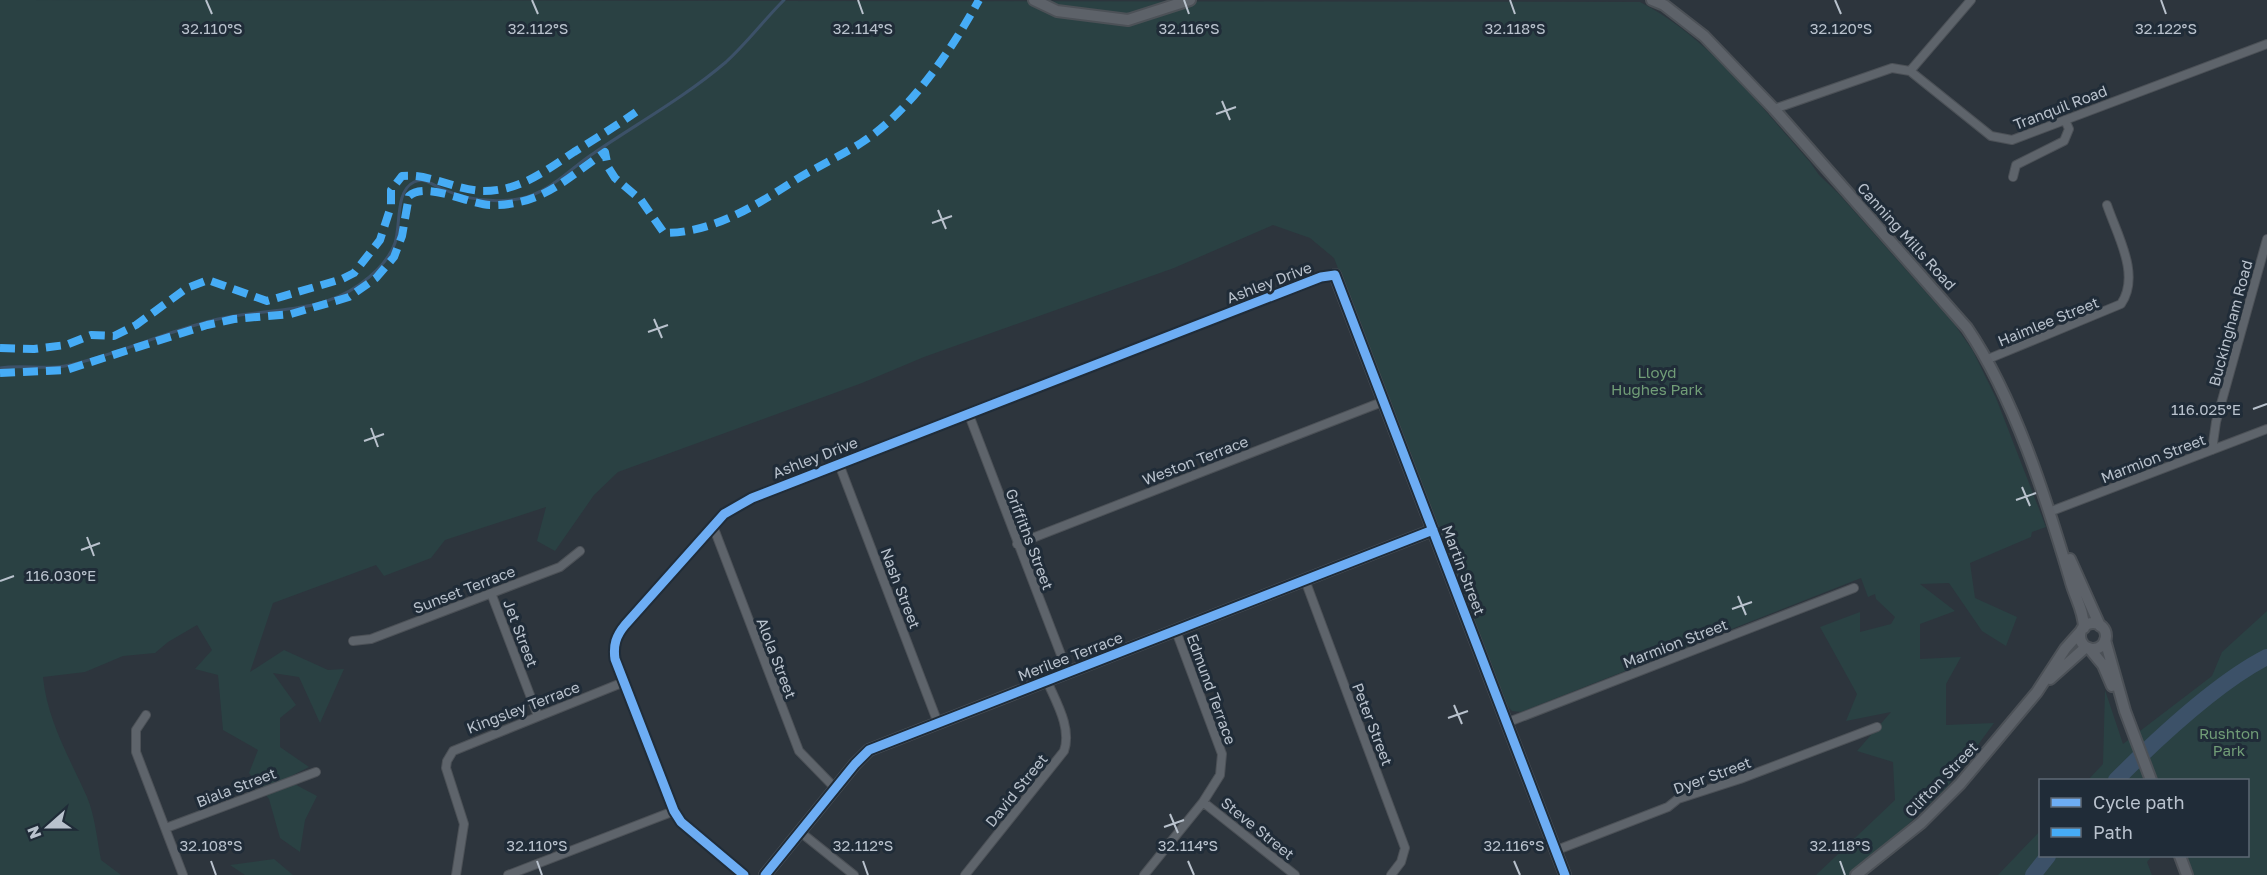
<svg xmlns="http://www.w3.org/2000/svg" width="2267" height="875" viewBox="0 0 2267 875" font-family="'Golos Text',sans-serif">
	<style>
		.green { fill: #2a4143 }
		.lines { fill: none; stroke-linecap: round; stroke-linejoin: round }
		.stream { stroke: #3c5168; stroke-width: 3 }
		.river { stroke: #3c5168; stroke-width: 16 }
		.street-casing { stroke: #4c5157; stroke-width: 10 }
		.secondary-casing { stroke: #4c5157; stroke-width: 14 }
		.street { stroke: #5e646b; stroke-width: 8 }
		.secondary { stroke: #5d6269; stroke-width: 10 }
		.quiet { stroke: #46acf6; stroke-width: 8; stroke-dasharray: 15 8; stroke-linecap: butt }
		.cycleway-casing { stroke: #202c38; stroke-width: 13 }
		.cycleway { stroke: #6dadf4; stroke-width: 9 }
		.ticks { fill: none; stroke: #b9c2cd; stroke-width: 2 }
		.labels { text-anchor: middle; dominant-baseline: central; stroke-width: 6; stroke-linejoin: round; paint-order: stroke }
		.street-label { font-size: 15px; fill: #b9c2cd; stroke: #202c38 }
		.park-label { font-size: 15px; fill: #719d77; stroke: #202c38 }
		.ticks-label { font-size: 15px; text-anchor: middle; fill: #b9c2cd; stroke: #202c38; stroke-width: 6; stroke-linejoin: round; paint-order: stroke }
	</style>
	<rect width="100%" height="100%" fill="#2d353d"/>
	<!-- green -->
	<path class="green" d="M0 0 1640 2C1709 37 1759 105 1810 162L1819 175 1838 193 1955 325 1973 351 1996 398 2046 527 2032 532 2031 537 1970 563 1975 598 2017 617 2006 646 1982 631 1949 583 1920 584 1955 611 1920 624V659L1961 657 1946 684V725L1994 723 1947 787 1855 875H1816L1895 800 1893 762 1857 751 1891 712 1846 721 1857 694 1820 627 1860 612V632L1891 624 1895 617 1876 599 1875 594 1868 597 1861 578 1521 712 1512 711 1505 703 1334 258 1310 238 1273 225 1174 268 924 357 862 383 618 472 594 495 555 551 537 541 546 507 445 540 431 558 384 576 376 565 273 603 250 672 284 650 328 670 344 669 320 723 299 677 273 673 296 705 280 718V747L309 767 285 779 317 796 305 820 300 852 280 838 269 799 249 773 258 750 223 730 218 675 195 669 212 650 197 625 168 642 155 653 123 656 85 672 43 677C47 720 70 759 87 797 95 816 97 840 101 860L121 875H0Z
		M2267 611V875H2194L2187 856H2248V780H2088L2103 764 2105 690 2123 744 2212 676 2222 652Z
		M2040 831V856H2152L2147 862 2152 875H1998Z
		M274 859 293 875H245L230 865Z"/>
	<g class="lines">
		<!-- stream -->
		<path class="stream" d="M0 368C22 364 44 370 65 366 120 355 169 329 223 318 268 308 318 314 359 285 373 275 389 260 395 243 401 225 395 191 414 182 424 177 431 184 440 188 464 199 492 203 518 199 549 194 569 169 594 153 638 123 685 97 726 62 747 43 764 20 784 0"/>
		<!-- river -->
		<path class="river" d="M2116 780C2155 741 2218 682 2267 657
			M2033 875 2048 856"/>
		<defs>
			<path id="street" d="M1910 71 1971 0
				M1774 109 1892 68 1910 71 1991 136 2012 140 2267 44
				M2013 177 2016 165 2064 141 2069 129 2065 120
				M1988 359 2121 304C2141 275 2117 235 2107 205
				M969 415 1068 673
				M2212 450 2216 422 2267 239
				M839 464 938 723
				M2049 512 2267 429
				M713 526 799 751 835 788
				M1017 544 1382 402
				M1305 580 1405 848 1401 862 1391 875
				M491 593 538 716
				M353 641 371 639 560 567 580 551
				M146 715 136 730V752L183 875
				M1506 723 1854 588
				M1203 802 1295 875
				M166 828 316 772
				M799 831 854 875
				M1557 850 1668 807 1678 799 1740 779 1877 727
				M456 875 464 824 446 768 447 761 453 751 624 682
				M508 875 674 811
				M744 875 681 822 674 811 615 659C613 645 616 636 625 625L724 514 752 498 1321 277 1335 275
				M965 875 1064 751C1072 728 1056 702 1047 681
				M1144 875 1203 802 1220 775 1222 754 1176 631"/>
			<path id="secondary" d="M1034 0 1057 11 1128 20 1190 0
				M1652 0 1664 5 1704 36 1774 109 1967 328C2014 397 2046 498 2070 579 2074 596 2084 610 2084 628
				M1335 275 1565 875
				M2070 559 2100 626
				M2080 636a13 13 0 1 1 26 0a13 13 0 1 1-26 0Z
				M2105 640 2125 711 2151 780
				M2089 648 2103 665 2112 686
				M2050 679 2086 647
				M2180 856 2187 875
				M765 875 855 764 869 750 1433 530
				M1856 875 1921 823 1960 784 2037 692 2065 649 2081 631"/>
		</defs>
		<!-- street casing -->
		<use href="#street" class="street-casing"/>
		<!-- secondary casing -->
		<use href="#secondary" class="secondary-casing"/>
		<!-- street -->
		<use href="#street" class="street"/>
		<!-- secondary -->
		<use href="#secondary" class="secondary"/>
		<!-- quiet -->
		<path class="quiet" d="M0 348 34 349 66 345 91 335 114 336 136 325 187 288 208 280 267 301 342 279 354 273 380 240 391 206V190L402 176C429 173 455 190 483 191 520 191 545 171 574 152 595 139 616 126 636 112
			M0 373 66 370 207 325 234 319 291 314 349 297 376 278 394 257 402 236 409 196C426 181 468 204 490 205 541 206 566 179 605 152L608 167 615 178 641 200 664 233C712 233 755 206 794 181 816 167 839 157 861 143 910 112 952 49 979 0"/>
		<defs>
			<path id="cycleway" d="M744 875 681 822 674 811 615 659C613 645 616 636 625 625L724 514 752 498 1321 277 1335 275 1565 875
				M765 875 855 764 869 750 1433 530"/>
		</defs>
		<!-- cycleway casing -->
		<use href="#cycleway" class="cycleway-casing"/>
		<!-- cycleway -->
		<use href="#cycleway" class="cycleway"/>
	</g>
	<!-- ticks -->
	<path class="ticks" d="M206 0 212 14M532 0 538 14M858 0 863 14M1184 0 1189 14M1510 0 1515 14M1835 0 1841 14M2161 0 2166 14M1222 101 1230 120M1216 114 1236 107M938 210 946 229M932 223 952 216M654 319 662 338M648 332 668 325M2253 409 2267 404M371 428 378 447M364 441 384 434M2022 487 2030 506M2016 500 2036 493M87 537 94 556M81 550 100 543M0 581 14 576M1738 596 1746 615M1732 609 1752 602M1454 705 1462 724M1448 718 1468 711M1170 814 1178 833M1164 827 1184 820M211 861 216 875M537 861 542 875M863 861 868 875M1188 861 1194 875M1514 861 1520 875M1840 861 1845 875"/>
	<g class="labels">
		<!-- street labels -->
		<g class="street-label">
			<text transform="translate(2060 107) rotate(-21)">Tranquil Road</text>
			<text transform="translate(1907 236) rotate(48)">Canning Mills Road</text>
			<text transform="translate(1269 282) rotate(-21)">Ashley Drive</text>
			<text transform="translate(2048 321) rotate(-22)">Haimlee Street</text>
			<text transform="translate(2230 323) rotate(-75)">Buckingham Road</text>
			<text transform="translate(815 457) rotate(-21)">Ashley Drive</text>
			<text transform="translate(2153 458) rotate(-21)">Marmion Street</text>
			<text transform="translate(1195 460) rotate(-21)">Weston Terrace</text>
			<text transform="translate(1030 539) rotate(69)">Griffiths Street</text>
			<text transform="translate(1464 570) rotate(69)">Martin Street</text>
			<text transform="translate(901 588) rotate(69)">Nash Street</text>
			<text transform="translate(464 589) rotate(-21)">Sunset Terrace</text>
			<text transform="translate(521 633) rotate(69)">Jet Street</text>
			<text transform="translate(1675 643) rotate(-21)">Marmion Street</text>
			<text transform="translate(1070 656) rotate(-21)">Merilee Terrace</text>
			<text transform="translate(777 658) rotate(69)">Alola Street</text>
			<text transform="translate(1212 689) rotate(70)">Edmund Terrace</text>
			<text transform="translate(523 707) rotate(-21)">Kingsley Terrace</text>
			<text transform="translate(1373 724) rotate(69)">Peter Street</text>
			<text transform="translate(1712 775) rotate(-20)">Dyer Street</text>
			<text transform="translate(1941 779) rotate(-46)">Clifton Street</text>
			<text transform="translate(236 787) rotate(-21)">Biala Street</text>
			<text transform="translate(1016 790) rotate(-51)">David Street</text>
			<text transform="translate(1258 828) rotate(39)">Steve Street</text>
		</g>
		<!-- park labels -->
		<g class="park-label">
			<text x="1657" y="372">Lloyd<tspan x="1657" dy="17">Hughes Park</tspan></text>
			<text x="2229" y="733">Rushton<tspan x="2229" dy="17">Park</tspan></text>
		</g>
	</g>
	<g class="ticks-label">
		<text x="212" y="34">32.110°S</text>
		<text x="538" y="34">32.112°S</text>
		<text x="863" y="34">32.114°S</text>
		<text x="1189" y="34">32.116°S</text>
		<text x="1515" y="34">32.118°S</text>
		<text x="1841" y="34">32.120°S</text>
		<text x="2166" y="34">32.122°S</text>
		<text x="2206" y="415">116.025°E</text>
		<text x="61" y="581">116.030°E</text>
		<text x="211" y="851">32.108°S</text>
		<text x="537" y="851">32.110°S</text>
		<text x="863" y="851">32.112°S</text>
		<text x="1188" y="851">32.114°S</text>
		<text x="1514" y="851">32.116°S</text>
		<text x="1840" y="851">32.118°S</text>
	</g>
	<!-- legend -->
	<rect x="2039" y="779" width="210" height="78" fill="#202c38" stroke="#5d6874" stroke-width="1.5"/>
	<rect x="2051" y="798" width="30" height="9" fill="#6dadf4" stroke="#5d6874" stroke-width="1.5"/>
	<text x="2093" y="809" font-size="18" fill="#b9c2cd">Cycle path</text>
	<rect x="2051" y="828" width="30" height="9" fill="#46acf6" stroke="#5d6874" stroke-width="1.5"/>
	<text x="2093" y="839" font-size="18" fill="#b9c2cd">Path</text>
	<!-- north arrow -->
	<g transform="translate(48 827) rotate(249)" stroke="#202c38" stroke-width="4.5" paint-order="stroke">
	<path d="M0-4.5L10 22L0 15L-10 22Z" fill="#b9c2cd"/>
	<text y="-9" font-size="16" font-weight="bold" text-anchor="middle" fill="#b9c2cd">N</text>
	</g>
</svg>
